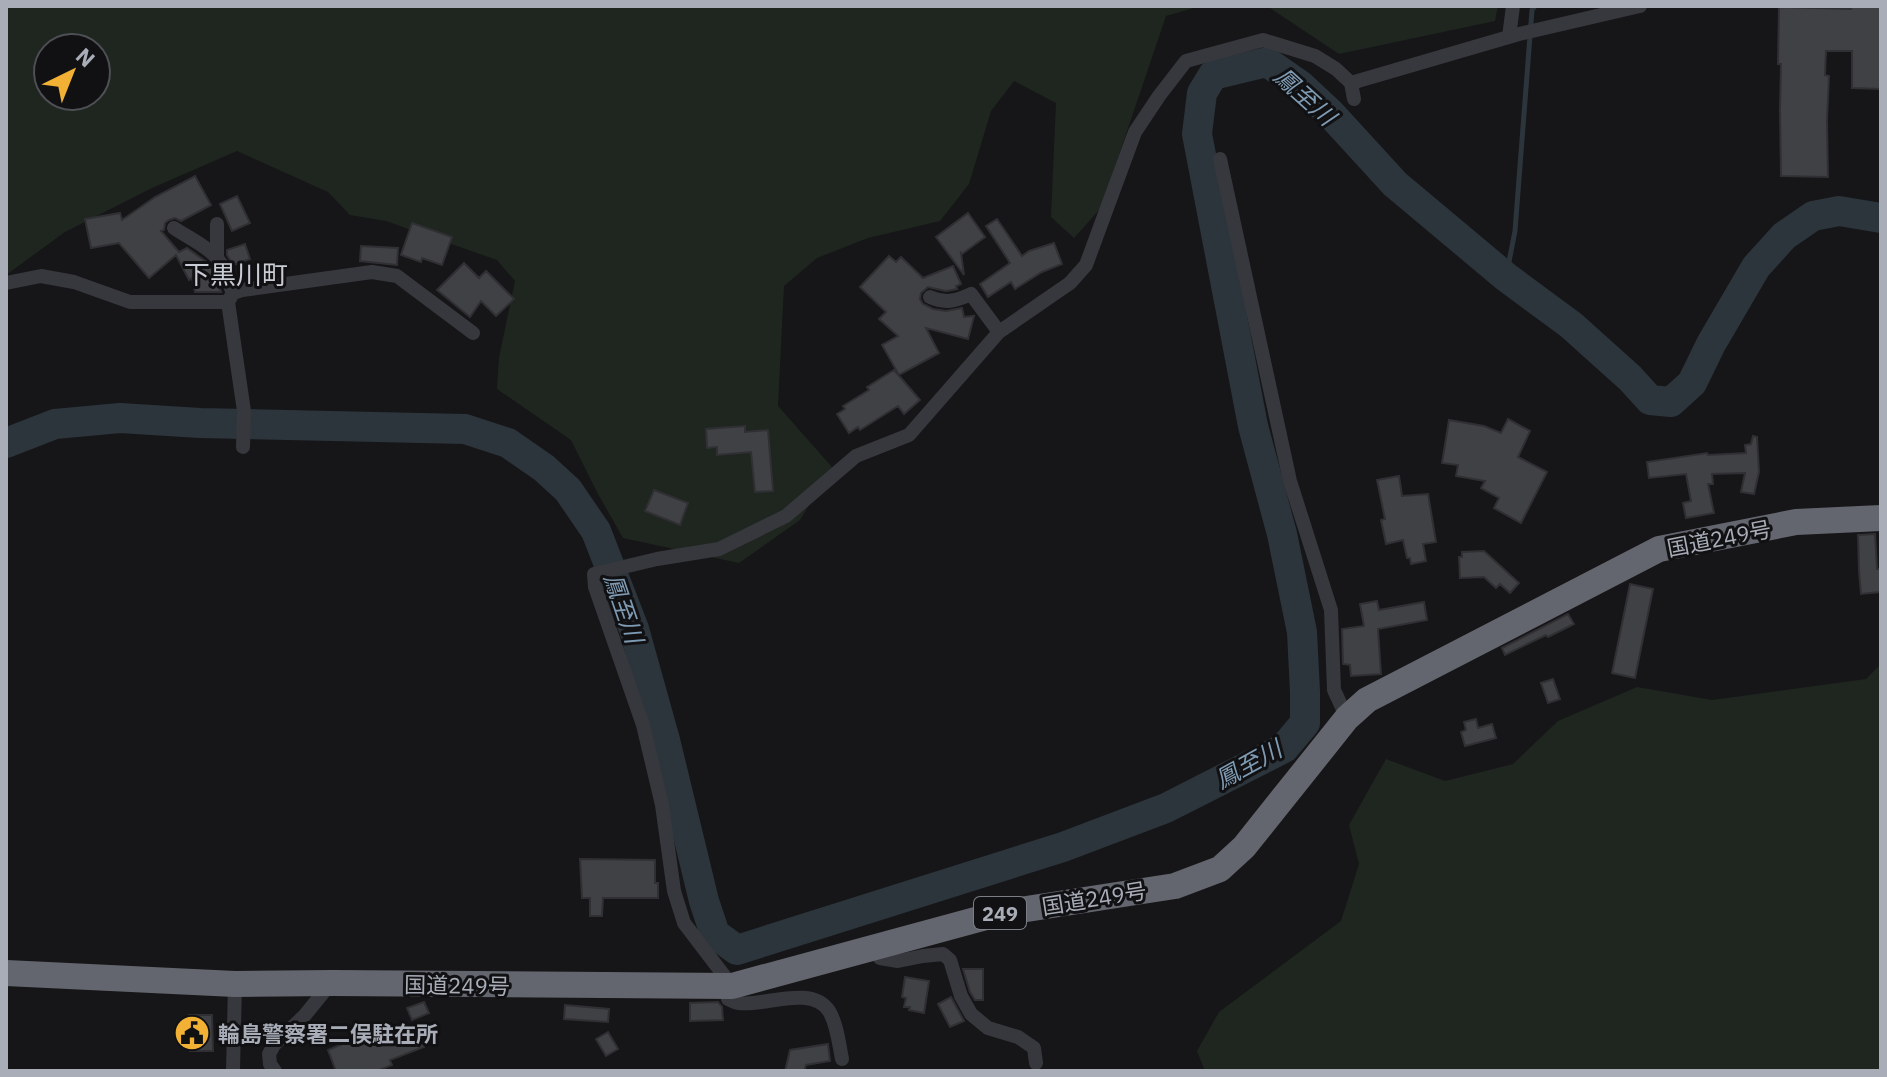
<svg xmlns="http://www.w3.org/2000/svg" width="1887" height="1077" viewBox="0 0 1887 1077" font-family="'IBM Plex Sans','Noto Sans JP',sans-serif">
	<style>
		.green { fill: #1e261f; fill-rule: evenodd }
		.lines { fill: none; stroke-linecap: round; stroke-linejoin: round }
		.stream { stroke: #2c353c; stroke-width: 5 }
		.river { stroke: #2c353c; stroke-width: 30 }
		.building { fill: #404145; stroke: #303034; stroke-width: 2 }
		.street { stroke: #37383d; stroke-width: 14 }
		.highway { stroke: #63666e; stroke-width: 26 }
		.labels { text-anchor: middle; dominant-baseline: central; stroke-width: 6; stroke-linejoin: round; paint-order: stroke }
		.shield { fill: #111113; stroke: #7b7e86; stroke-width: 2 }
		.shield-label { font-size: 20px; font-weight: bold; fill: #a8adb8 }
		.street-label { font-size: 22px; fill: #a8adb8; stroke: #111113 }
		.poi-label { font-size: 22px; font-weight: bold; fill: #a8adb8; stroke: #111113; text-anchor: start }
		.water-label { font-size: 24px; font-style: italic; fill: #7f9bb3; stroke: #111113 }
		.quarter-label { font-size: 26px; fill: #c9ccd4; stroke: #111113 }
	</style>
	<rect width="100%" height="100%" fill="#161618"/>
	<!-- green -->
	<path class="green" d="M6 6H1201L1166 16 1101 208 1074 238 1051 217 1056 103 1014 81 991 111 969 184 940 221 868 238 817 258 784 286 778 406 832 467 800 520 739 563 623 538 598 494 571 440 497 389 499 358 515 281 497 260 386 221 350 215 328 192 237 151 152 188 65 232 6 275ZM48 48H96V96H48Z
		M1267 6H1498L1495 21 1339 54Z
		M1881 664V1071H1205L1197 1051 1219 1012 1341 921 1359 864 1349 825 1386 759 1445 781 1513 764 1558 721 1637 687 1712 700 1866 679Z"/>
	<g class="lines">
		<!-- stream -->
		<path class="stream" d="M1506 277 1515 231 1532 10 1535 6"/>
		<!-- river -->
		<path class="river" d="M6 443 55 424 120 418 200 423 465 429 508 443 544 468 568 490 596 531 634 629 665 740 704 901 715 934 737 950 1063 847 1166 808 1284 748 1305 723V692L1302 632 1282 534 1253 426 1197 134 1202 93 1213 75 1267 62 1300 85 1330 113 1395 184 1506 277 1571 325 1630 378 1650 400 1671 402 1692 383 1711 344 1756 267 1784 236 1813 216 1839 211 1881 218"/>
	</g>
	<!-- building -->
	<path class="building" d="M1851 6H1881V89L1852 88V51H1826L1825 75 1829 76 1827 120 1828 177 1781 176 1780 110 1781 64H1778L1779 7 1851 9Z
		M195 176 211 205 181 221 175 218 169 220 165 223 164 230 161 231 179 252 187 248 208 263 215 274 221 292H195L192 278 189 280 176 255 149 278 119 243 91 248 85 219 120 213 122 220 155 197Z
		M237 196 250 223 232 231 220 204Z
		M968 213 985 237 962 254 961 253 964 275 936 237Z
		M997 219 1022 256 1029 251 1054 243 1062 264 1042 272 1015 289 1011 282 988 297 980 284 1010 263 986 226Z
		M412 223 452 237 442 265 422 258 421 262 401 255Z
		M245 244 250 259 233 265 227 255V250Z
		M361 246 398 248 397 265 360 261Z
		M889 256 896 262 901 257 923 278 953 266 961 284 956 286 957 289 946 291 928 287 921 293 920 299 923 304 933 309 946 311 962 308 964 317 974 316 968 339 926 328 939 353 899 375 882 345 898 336 879 319 886 312 860 287Z
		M464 263 479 278 486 271 514 299 496 316 481 301 470 317 437 290Z
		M894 370 920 400 904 414 898 406 860 430 858 427 849 433 837 414 845 409 843 406 869 390 867 387Z
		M1508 419 1530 431 1518 457 1547 472 1521 523 1494 508 1499 498 1481 488 1485 481 1456 476 1458 465 1442 463 1449 420 1484 426 1501 433Z
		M745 426V432L768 430 773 491 755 492 751 452 717 455V447L707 448 706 429Z
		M1753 436 1757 437 1759 472 1754 494 1741 492 1745 473 1712 474 1713 484H1708L1714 513 1686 518 1683 503 1691 501 1686 474 1649 478 1647 462 1707 453 1708 455 1746 453 1745 445 1751 444Z
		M1399 476 1402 496 1428 494 1436 542 1423 544 1426 561 1411 564 1410 558H1407L1403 540 1386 544 1381 520 1385 519 1377 480Z
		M654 490 688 503 680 525 645 511Z
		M1875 534 1877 569H1881V587L1880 592 1861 594 1859 571 1858 535Z
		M1484 551 1519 583 1510 593 1500 584 1496 588 1484 577 1460 578 1459 557H1462V552Z
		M1630 584 1653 589 1635 678 1612 673Z
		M1377 601 1379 610 1424 602 1427 620 1378 629 1381 674 1351 676 1350 665 1343 664 1342 629 1364 626 1360 604Z
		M1568 614 1574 624 1548 637 1546 635 1505 655 1502 648Z
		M1553 679 1560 699 1548 703 1541 683Z
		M1476 719 1478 728 1492 724 1496 738 1465 746 1461 732 1466 730 1464 722Z
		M580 859 655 860V883H658V898H603L602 916H590V898H582Z
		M963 969H983V1000H975L970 992Z
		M905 977 929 981 924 1013 909 1010 910 1007H904L906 998 902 997Z
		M951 997 964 1021 950 1027 938 1004Z
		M424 1002 429 1013 412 1020 407 1008Z
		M718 1002 722 1007 723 1020 690 1021V1003Z
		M565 1005 609 1009 608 1022 564 1019Z
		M189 1015H212L213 1051H190Z
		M416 1027 424 1047 390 1060 392 1065 377 1071H336L328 1050 364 1035 368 1045Z
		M608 1032 618 1049 606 1056 596 1039Z
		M828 1044 830 1061 806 1065 804 1071H785L790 1050Z"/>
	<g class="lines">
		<!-- street -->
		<path class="street" d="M1509 37 1513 6
			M1354 99 1351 83 1519 34 1640 6
			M1220 159 1290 481 1331 610 1334 690 1347 718
			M217 224V259
			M174 228C190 239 216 250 224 269 228 277 229 285 233 293
			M6 283 41 276 74 282 130 302H228
			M930 297C945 304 956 301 971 294L999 332
			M243 447 244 411 228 302 233 293 242 290 372 272 397 276 473 333
			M877 946 880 958 898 961 923 956 943 954 950 960 961 996 971 1014 988 1028 1018 1037 1034 1048 1036 1063
			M725 986 728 999C731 1000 735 1003 739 1003 763 1007 811 984 829 1011 837 1024 839 1044 842 1059
			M732 986 684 923 674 891 662 805 643 725 595 587 594 574 657 559 719 549 786 516 856 456 909 435 999 332 1070 283 1086 265 1135 132 1159 96 1186 61 1263 40 1315 56 1336 69 1351 83
			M233 1071 235 984
			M275 1071 270 1064 269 1054 274 1045 305 1015 331 983"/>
		<!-- highway -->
		<path class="highway" d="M6 973 235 984 332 983 732 986 1001 913 1175 886 1220 869 1244 847 1347 718 1367 700 1659 549 1796 522 1881 518"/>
	</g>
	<!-- icons -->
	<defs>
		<symbol id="civic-disc" viewBox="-11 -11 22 22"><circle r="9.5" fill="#f2b134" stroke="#111113"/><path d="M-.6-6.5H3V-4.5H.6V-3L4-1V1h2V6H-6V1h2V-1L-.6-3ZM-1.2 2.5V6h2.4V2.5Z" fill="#111"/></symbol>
	</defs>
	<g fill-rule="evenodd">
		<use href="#civic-disc" x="172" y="1013" width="40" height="40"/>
	</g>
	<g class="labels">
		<!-- shield labels -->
		<rect class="shield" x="974" y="897" width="52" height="32" rx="6"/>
		<g class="shield-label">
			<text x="1000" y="913">249</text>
		</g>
		<!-- street labels -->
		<g class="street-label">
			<text transform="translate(1719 538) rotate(-11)">国道249号</text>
			<text transform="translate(1094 898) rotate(-9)">国道249号</text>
			<text transform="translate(457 985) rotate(1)">国道249号</text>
		</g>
		<!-- poi labels -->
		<g class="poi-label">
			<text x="218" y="1033">輪島警察署二俣駐在所</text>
		</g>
		<!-- water labels -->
		<g class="water-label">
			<text transform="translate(1305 96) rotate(42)">鳳至川</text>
			<text transform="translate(624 608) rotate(71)">鳳至川</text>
			<text transform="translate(1248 764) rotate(-29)">鳳至川</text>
		</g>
		<!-- quarter labels -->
		<g class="quarter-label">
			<text x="236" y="274">下黒川町</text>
		</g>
	</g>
	<!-- border -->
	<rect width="1887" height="1077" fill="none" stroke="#a8adb8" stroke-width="16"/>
	<!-- north arrow -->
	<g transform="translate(72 72) rotate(43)"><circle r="38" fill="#111113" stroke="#4d4f55" stroke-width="2"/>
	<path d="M0-6L14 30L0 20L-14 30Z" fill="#f2b134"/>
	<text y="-12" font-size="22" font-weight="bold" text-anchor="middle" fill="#a8adb8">N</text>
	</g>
</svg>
